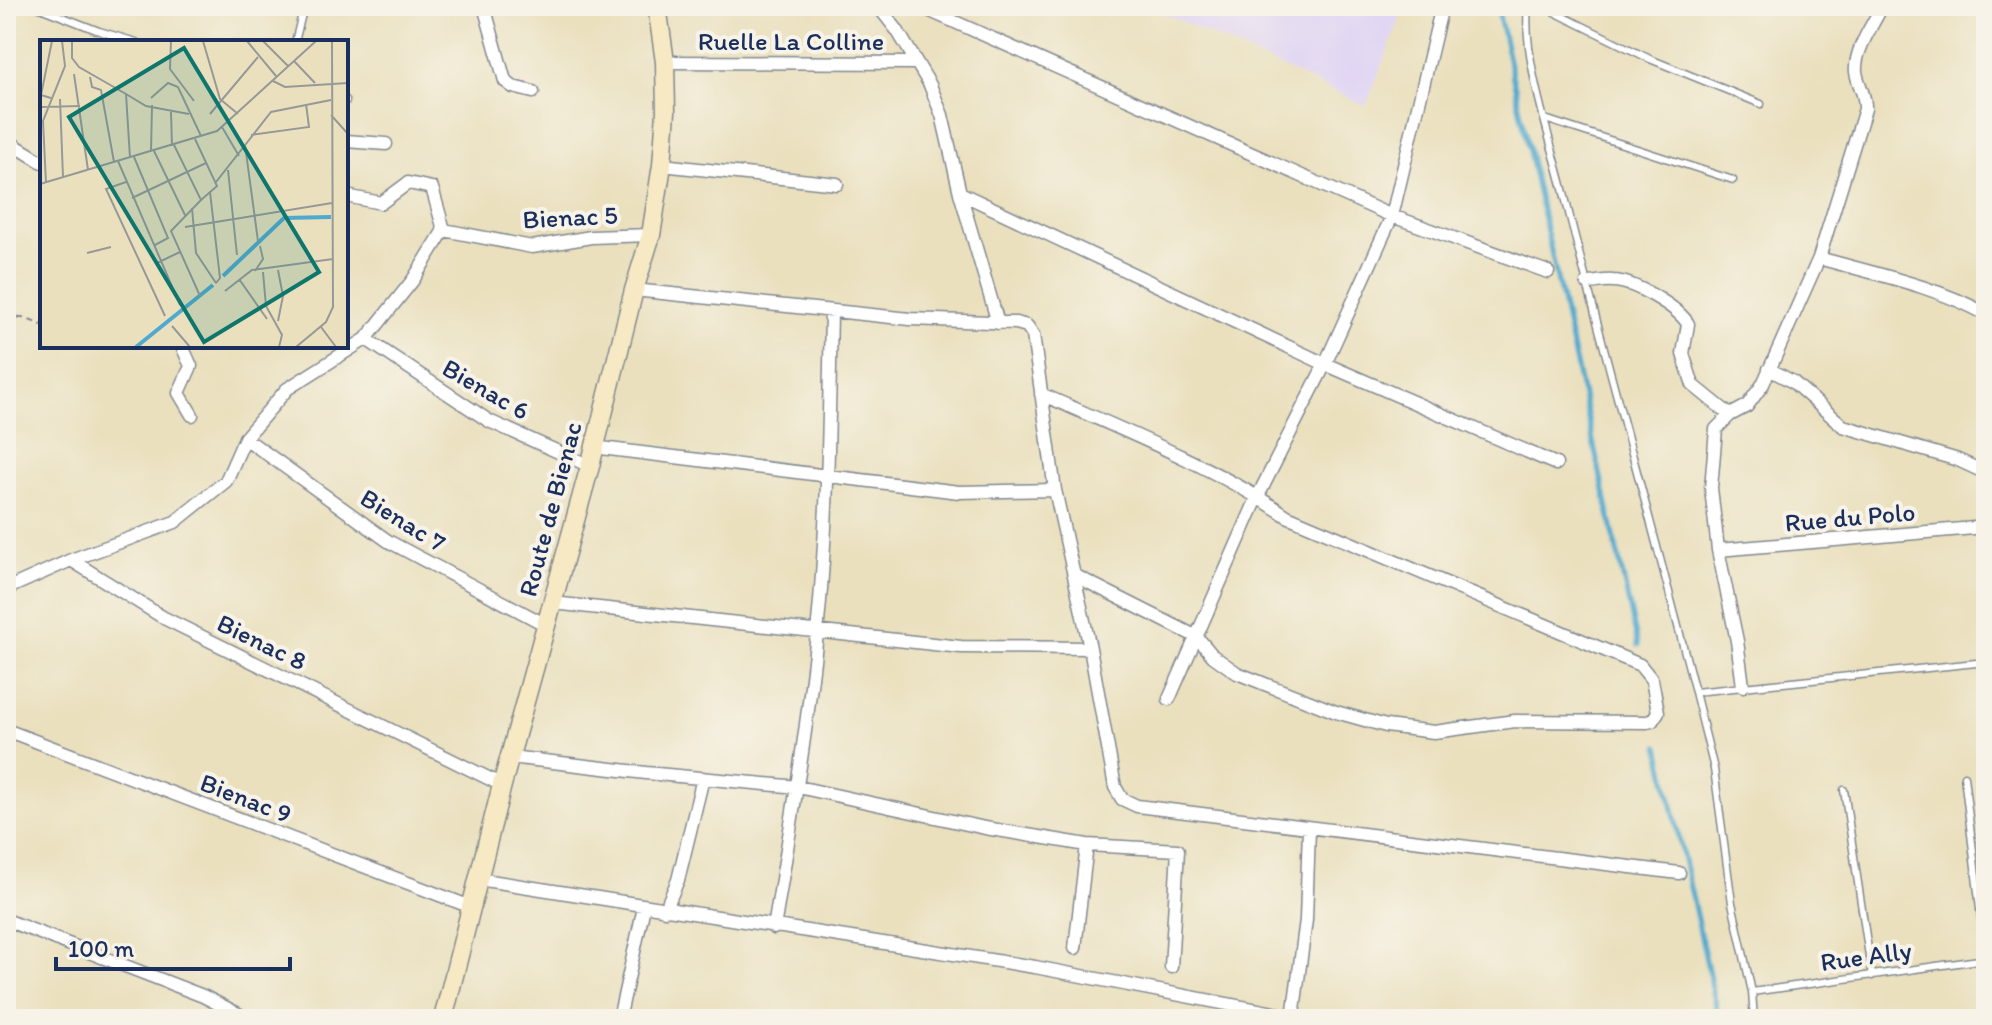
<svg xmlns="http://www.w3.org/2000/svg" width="1992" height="1025" viewBox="0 0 1992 1025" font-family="Itim,sans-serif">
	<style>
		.built { fill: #e0d4f4 }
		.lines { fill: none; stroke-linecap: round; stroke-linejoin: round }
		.stream { stroke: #50a9ce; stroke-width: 5 }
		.service-casing { stroke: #82888e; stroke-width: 9 }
		.minor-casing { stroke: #82888e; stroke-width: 15 }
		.secondary-casing { stroke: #82888e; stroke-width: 21 }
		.path { stroke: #82888e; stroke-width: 3; stroke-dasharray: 6 6; stroke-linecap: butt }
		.service { stroke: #fff; stroke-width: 6 }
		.minor { stroke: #fff; stroke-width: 12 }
		.secondary { stroke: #f6e9c3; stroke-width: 18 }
		.labels { text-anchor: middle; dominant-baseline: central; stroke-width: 8; stroke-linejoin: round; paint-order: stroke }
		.street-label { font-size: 26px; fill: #1b2f5e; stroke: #f7f3e8 }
		.inset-river { fill: none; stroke: #50a9ce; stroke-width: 4 }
		.inset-road { fill: none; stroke: #979998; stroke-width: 2 }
		.view { fill: #0f766e; fill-opacity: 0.15; stroke: #0f766e; stroke-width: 4 }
		.inset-edge { fill: none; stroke: #1b2f5e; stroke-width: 4 }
	</style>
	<rect width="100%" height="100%" fill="#f7f3e8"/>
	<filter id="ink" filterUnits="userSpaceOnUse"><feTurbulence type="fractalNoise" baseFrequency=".0125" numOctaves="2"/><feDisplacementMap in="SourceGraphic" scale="16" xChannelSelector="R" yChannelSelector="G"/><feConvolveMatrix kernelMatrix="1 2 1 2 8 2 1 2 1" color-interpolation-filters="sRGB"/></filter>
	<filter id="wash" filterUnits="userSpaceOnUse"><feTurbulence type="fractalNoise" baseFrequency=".006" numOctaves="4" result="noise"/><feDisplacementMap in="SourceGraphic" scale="32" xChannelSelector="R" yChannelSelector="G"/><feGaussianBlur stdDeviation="1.8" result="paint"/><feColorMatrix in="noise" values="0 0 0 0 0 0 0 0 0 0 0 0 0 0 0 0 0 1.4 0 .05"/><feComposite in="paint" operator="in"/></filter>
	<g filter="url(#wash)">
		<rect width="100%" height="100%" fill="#eae0be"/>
		<!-- built -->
		<path class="built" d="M1148 6H1405L1366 106Z"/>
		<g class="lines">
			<!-- stream -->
			<path class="stream" d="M1502 6 1499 15 1638 645
				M1659 746 1719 1019"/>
		</g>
	</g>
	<g filter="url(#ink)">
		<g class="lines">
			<defs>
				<path id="service" d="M35 6 99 31 136 42
					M1528 6C1522 59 1552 143 1565 197 1606 362 1653 527 1695 692
					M1542 6 1650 59 1761 104
					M295 42 304 6
					M346 100V101
					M1545 119 1733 180
					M1964 776 1986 959
					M1844 790 1872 976
					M1752 992 1986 959
					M1754 1019 1752 992 1732 903 1714 769 1695 692 1986 662"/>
				<path id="minor" d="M484 6 505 81 513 87 533 92
					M878 6 897 30 930 85 942 115 960 193 998 323
					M919 6 1392 216 1548 272
					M665 62 916 63
					M6 140 42 162
					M346 141 386 144
					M662 165 837 184
					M960 193 1325 364 1556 464
					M444 230 532 247 591 237 651 235
					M1819 258C1875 274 1935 286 1986 314
					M1587 283C1595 283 1604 280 1613 281 1633 281 1678 307 1688 324L1683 354 1693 385 1730 415
					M634 290 910 319 1016 323 1027 326 1033 335 1055 490
					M366 339 489 421 590 466
					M182 346 191 366 179 393 192 415
					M1769 369 1793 382 1843 426 1958 460 1986 473
					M1041 394C1121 429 1215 467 1287 516L1640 665 1652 680 1658 712 1652 721 1647 722 1515 721 1434 732 1386 726 1336 712 1237 673 1213 656 1197 637 1074 575
					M245 438 388 541 546 625
					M593 447 959 492 1055 490 1090 648 1115 787 1122 799 1137 806 1679 873
					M1718 550 1986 527
					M71 560 175 522 226 481 245 438 287 389 366 339 413 280 444 230 432 188 408 183 381 203 346 196
					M6 589 71 560 164 618 502 785
					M553 603 961 647 1090 648
					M1743 686 1737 641 1718 550 1711 488 1716 429 1730 415 1747 406 1763 384 1819 258 1865 109C1866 95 1858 85 1856 72 1854 50 1873 25 1882 6
					M1169 699 1258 496 1325 364 1392 216 1442 6
					M6 730 471 907
					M510 757 646 773 798 787 985 828 1087 845 1178 850 1171 967
					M478 879 1035 967 1305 1019
					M665 910 678 880 703 778
					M6 920 203 996 248 1019
					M774 928C790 830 807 732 817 633 828 526 829 418 831 311
					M1075 948 1087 845
					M1293 1017 1306 920 1309 828
					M619 1019 644 907"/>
				<path id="secondary" d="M443 1019 502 785 590 466 634 290 651 235 662 165 666 112 665 62 657 6"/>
			</defs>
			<!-- service casing -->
			<use href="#service" class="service-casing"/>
			<!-- minor casing -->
			<use href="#minor" class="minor-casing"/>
			<!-- secondary casing -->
			<use href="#secondary" class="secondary-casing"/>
			<!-- path -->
			<path class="path" d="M6 316 26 318 42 325"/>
			<!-- service -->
			<use href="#service" class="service"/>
			<!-- minor -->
			<use href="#minor" class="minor"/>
			<!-- secondary -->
			<use href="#secondary" class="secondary"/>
		</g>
	</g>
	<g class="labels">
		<!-- street labels -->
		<g class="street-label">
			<text x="791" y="41">Ruelle La Colline</text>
			<text transform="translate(570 217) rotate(-3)">Bienac 5</text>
			<text transform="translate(486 389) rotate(30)">Bienac 6</text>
			<text transform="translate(550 509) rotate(-75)">Route de Bienac</text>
			<text transform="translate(1850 517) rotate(-5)">Rue du Polo</text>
			<text transform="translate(403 520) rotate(32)">Bienac 7</text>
			<text transform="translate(262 642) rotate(26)">Bienac 8</text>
			<text transform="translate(246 798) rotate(21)">Bienac 9</text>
			<text transform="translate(1866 956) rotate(-8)">Rue Ally</text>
		</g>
	</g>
	<!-- overview -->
	<g transform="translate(40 40)">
		<rect width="308" height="308" fill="#eae0be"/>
		<path class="inset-river" d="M183 236 244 178 291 177M96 307 173 245"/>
		<path class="inset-road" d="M32 1V18L39 27 86 54 90 118M131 1 130 29 154 61M163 1 180 59 198 74M207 1 236 36M223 1 248 26M254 21 275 43M34 34 48 130M50 37 52 47 61 50 74 122M233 41 245 47 308 43M86 54 106 66 149 74M11 58 1 55 12 1M111 58 128 43 138 47 161 96M20 59 23 137M0 67 40 66M131 72 132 106M170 74 218 17M291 75 308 94M182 87 199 116M211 95 269 87 266 64M155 99 177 146 161 160M134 105 161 160 131 191 160 256M205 105 218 201M111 111 112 65M114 111 145 175M94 117 128 198 115 205M78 121 140 265M188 130 197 215M86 142 66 149 125 276M176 142 231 72 291 60M6 143 3 81 25 26 22 1M0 144 177 91 276 1M170 152 180 238 176 243M92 158 166 123M152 168 156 213 176 243M145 187 292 163M47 213 71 207M117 223 140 212M215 231 223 219 220 206M223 232 226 266 242 295 239 307M199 239 227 279M185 251 212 230 293 219M238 281 243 256 238 230M132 286 150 307M281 287 296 307M256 307 286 282 293 267 292 1"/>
		<path class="view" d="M144 8 279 232 164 302 29 77Z"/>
		<rect width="308" height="308" class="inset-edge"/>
	</g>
	<!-- margin -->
	<rect width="1992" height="1025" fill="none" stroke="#f7f3e8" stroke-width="32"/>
	<!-- scale -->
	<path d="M56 957v12h234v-12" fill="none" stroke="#1b2f5e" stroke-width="4"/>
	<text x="68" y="957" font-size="24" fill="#1b2f5e" stroke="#f7f3e8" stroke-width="6" paint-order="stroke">100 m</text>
</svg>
